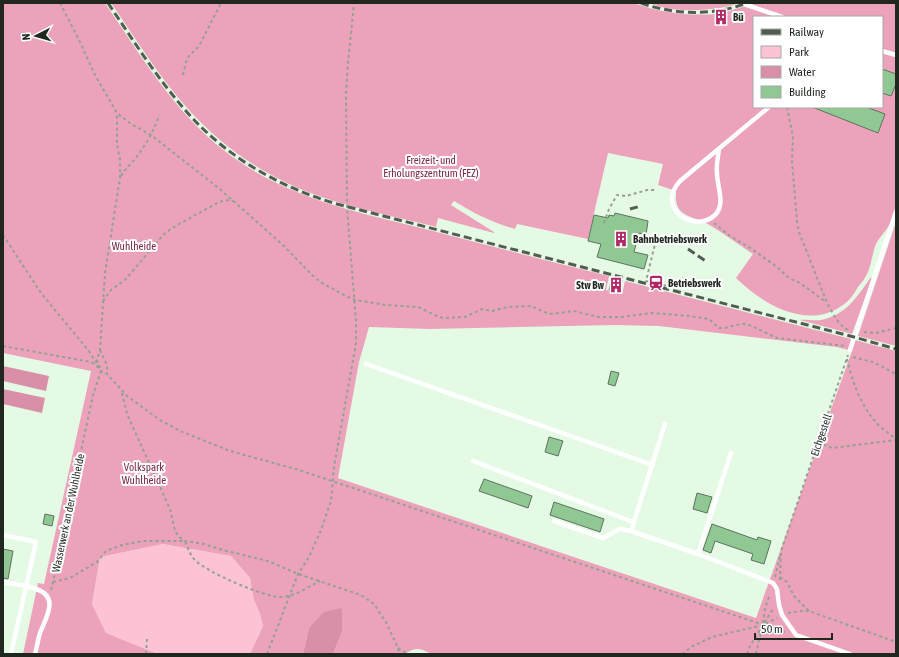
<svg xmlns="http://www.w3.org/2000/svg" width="899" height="657" viewBox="0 0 899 657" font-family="'Asap Condensed',sans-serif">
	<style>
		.green { fill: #fdc3d5 }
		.forest { fill: #eda2bb; fill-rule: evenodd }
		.water { fill: #d98fa8 }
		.building { fill: #90c893; stroke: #5f7260 }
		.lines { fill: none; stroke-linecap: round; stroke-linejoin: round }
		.path { stroke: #92a292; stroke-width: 2; stroke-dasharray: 3 3; stroke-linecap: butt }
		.lane { stroke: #fff; stroke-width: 4.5 }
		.rail { stroke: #525d52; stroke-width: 3; stroke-dasharray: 8 4; stroke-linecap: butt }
		.labels { text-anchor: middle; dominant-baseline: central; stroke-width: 4; stroke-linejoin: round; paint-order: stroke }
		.poi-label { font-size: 11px; font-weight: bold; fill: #1f271f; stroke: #fff; text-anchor: start }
		.park-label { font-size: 11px; fill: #7b2549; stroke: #fff }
		.street-label { font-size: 11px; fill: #1f271f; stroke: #fff }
	</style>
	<rect width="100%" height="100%" fill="#e4fae4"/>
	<!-- green -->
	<path class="green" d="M163 544 231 556 250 578 254 600 260 614 263 626 250 654H158L106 633 92 604 100 557Z"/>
	<!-- forest -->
	<path class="forest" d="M3 3H105C141 56 175 113 226 152 286 198 354 211 425 229 486 245 548 261 609 276L606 290 622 294 625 281 851 339 896 351V654H431C420 648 415 647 405 654H333L342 632V608L309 628 303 654H250L263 626 260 614 254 600 250 578 231 556 163 544 100 557 92 604 106 633 158 654H23L38 583 44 584 91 371 3 353ZM615 325 659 326 837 347 852 351 756 618 338 478 359 362 369 327 430 329Z
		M111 3H634C661 13 688 16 717 14L718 19 724 18 723 13 754 3H896V204C894 212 892 221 888 227 885 232 880 237 877 242 872 252 872 264 867 274 865 279 861 283 858 287 854 294 849 301 843 305 808 331 762 304 736 278L753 254C738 244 722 232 706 223 697 218 686 218 679 209 675 203 676 197 676 191L658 185 663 164 608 153 588 239 517 224 515 229C491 222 475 214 454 201L451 205 494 232V233L438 218 436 227C386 214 333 205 287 183 249 165 216 140 188 109 159 77 136 39 111 3ZM754 17H882V107H754Z
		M650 3H740C717 11 672 14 650 3Z
		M896 222V346L858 336Z
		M871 277 872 279 852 334 800 320C805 319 814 321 821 320 846 315 857 297 871 277Z"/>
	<!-- water -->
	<path class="water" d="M3 366 49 376 46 391 3 381Z
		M3 389 45 398 42 413 3 404Z
		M342 608V632L333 654H303L309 628 324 612Z"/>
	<!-- building -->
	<path class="building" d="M882 69 896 74V84L891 96 882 93Z
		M812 107H866L885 114 878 133Z
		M615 213 648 221 646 235 639 233 634 252 648 255 644 269 597 257 601 244 588 241 594 215 608 218 609 215 614 216Z
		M612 278 622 280 619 293 609 290Z
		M611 371 619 373 615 386 608 384Z
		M549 437 563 441 558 456 545 452Z
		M484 479 532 496 528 508 479 491Z
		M697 493 712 497 707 513 693 509Z
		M554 502 604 519 600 532 550 515Z
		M45 514 54 516 52 526 43 524Z
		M712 524 757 540 758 537 771 541 764 564 751 560 753 554 715 541 711 553 703 550Z
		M3 549 13 551 8 579 3 578Z"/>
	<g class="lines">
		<!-- path -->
		<path class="path" d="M60 3 78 38 95 75 117 113 131 124 151 135 221 190 284 246 313 276 322 283 344 295 355 300 386 305 418 307 439 317 444 318 465 317 482 309 492 311 508 307 531 306 547 313 552 314 574 311 598 317H622L652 313 689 316 709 319 719 328H725L741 324H747L777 338 845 346
			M183 75 186 62 189 56 199 46 221 3
			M787 107 793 137 792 161 797 222 799 232 827 303 836 319 844 328 849 330
			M121 176C125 169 130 165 135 159 145 146 154 131 159 115
			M604 223 609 209 617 195 626 196 647 190H656
			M714 223 730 236 752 249 777 267 789 278 800 283 826 302
			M655 234 656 240 646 281 680 289
			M3 235 41 293 88 350 97 364
			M103 301 111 290 126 279 163 235 172 228 219 202 226 200 233 201
			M864 332 876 333 896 328
			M3 346 91 362 96 365 101 371 107 374 127 396 160 420 180 431 230 451 299 470 785 632
			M100 350 107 365V374
			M853 357 873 362 896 374
			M847 359C852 380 860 404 875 421 879 427 890 434 896 439
			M100 368 97 360 100 350 105 273 120 178V159L117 145V113
			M122 393 127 414 170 509 175 531 179 537 185 541 204 544 223 550 268 561 298 574 361 595 374 604 387 624 398 648 399 654
			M818 442 832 448 896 440
			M775 577 780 556
			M780 577 787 582 794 596 809 611 896 642
			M780 580 781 551 848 355
			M53 582 70 578 97 562 106 551 122 545 143 541H185C188 548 190 555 195 560 206 572 264 597 280 597 294 597 308 587 320 581
			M51 590 53 582 93 395 101 371
			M788 613 801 611H809
			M763 623 765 608 770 594
			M398 648 408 654
			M146 654 147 639
			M267 654 298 574 309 557 321 530 331 501 334 467 356 343V321L347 207 346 92 348 63 354 3
			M682 654 693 646 712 637 763 625 777 618
			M747 654 750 646 773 609
			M756 654 762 627"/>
		<!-- lane -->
		<path class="lane" d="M741 3 782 17
			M882 51 896 55
			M719 149C718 157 716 165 717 173 717 187 726 204 715 215 695 234 655 209 680 181L769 107
			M850 350 896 212
			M366 364 653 465
			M473 461 633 522
			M554 521 603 538 620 529 631 531 698 554 773 583 777 589 779 605 782 615 796 635 850 654
			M631 531 665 424
			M3 535 36 542 11 654
			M698 554 731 453
			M3 582C14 584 26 585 36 589 60 597 46 617 40 633 38 639 37 647 35 654"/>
		<!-- rail -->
		<path class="rail" d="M108 3C133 40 157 78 186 111 226 157 279 187 337 204L854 337 896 349
			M641 3C675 15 713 16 747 3
			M630 209 641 206
			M688 249 707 262"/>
	</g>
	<!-- icons -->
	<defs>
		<symbol id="building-bare" viewBox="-9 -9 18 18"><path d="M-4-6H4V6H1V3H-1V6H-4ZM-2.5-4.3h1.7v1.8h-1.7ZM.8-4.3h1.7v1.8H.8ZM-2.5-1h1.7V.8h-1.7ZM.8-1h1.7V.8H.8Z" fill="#b12866" stroke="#fff" stroke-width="2.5" paint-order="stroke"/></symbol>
		<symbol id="station-bare" viewBox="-9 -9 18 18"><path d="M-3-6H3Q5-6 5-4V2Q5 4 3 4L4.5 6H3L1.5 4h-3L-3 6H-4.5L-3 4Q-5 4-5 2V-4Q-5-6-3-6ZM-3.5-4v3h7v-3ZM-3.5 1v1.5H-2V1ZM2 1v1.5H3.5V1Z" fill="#b12866" stroke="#fff" stroke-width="2.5" paint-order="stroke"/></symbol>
	</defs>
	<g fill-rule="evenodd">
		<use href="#building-bare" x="710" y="6" width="22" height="22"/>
		<use href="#building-bare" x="610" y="228" width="22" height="22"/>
		<use href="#station-bare" x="645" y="272" width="22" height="22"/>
		<use href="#building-bare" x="605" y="274" width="22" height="22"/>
	</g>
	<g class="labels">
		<!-- poi labels -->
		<g class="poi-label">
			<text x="733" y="17">Bü</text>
			<text x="633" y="239">Bahnbetriebswerk</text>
			<text x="668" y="283">Betriebswerk</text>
			<text x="604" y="285" text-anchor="end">Stw Bw</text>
		</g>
		<!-- park labels -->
		<g class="park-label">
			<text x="431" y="160">Freizeit- und<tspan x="431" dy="13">Erholungszentrum (FEZ)</tspan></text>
			<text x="134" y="246">Wuhlheide</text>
			<text x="144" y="467">Volkspark<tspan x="144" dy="13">Wuhlheide</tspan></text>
		</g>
		<!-- street labels -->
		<g class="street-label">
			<text transform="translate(821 435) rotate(-71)">Eichgestell</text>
			<text transform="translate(68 513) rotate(-78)">Wasserwerk an der Wuhlheide</text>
		</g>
	</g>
	<!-- border -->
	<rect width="899" height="657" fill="none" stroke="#1f271f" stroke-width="8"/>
	<!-- legend -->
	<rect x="753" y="16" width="130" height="92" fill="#ffffff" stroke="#a5a9a5"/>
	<rect x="761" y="29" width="20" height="6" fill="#525d52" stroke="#a5a9a5"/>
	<text x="789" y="36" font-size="12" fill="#1f271f">Railway</text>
	<rect x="761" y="46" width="20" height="12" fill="#fdc3d5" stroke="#a5a9a5"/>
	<text x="789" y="56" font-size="12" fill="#1f271f">Park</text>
	<rect x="761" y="66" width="20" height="12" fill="#d98fa8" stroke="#a5a9a5"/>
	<text x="789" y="76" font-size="12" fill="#1f271f">Water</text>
	<rect x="761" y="86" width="20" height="12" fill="#90c893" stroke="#a5a9a5"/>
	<text x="789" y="96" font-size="12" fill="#1f271f">Building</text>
	<!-- north arrow -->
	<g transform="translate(36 36) rotate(264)" stroke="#ffffff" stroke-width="3" paint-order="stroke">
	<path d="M0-3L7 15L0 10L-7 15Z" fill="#1f271f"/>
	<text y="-6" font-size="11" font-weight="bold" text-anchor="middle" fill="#1f271f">N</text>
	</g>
	<!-- scale -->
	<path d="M755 633v6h77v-6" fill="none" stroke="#1f271f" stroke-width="2"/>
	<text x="761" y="633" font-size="12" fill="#1f271f" stroke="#ffffff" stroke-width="3" paint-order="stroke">50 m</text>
</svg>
